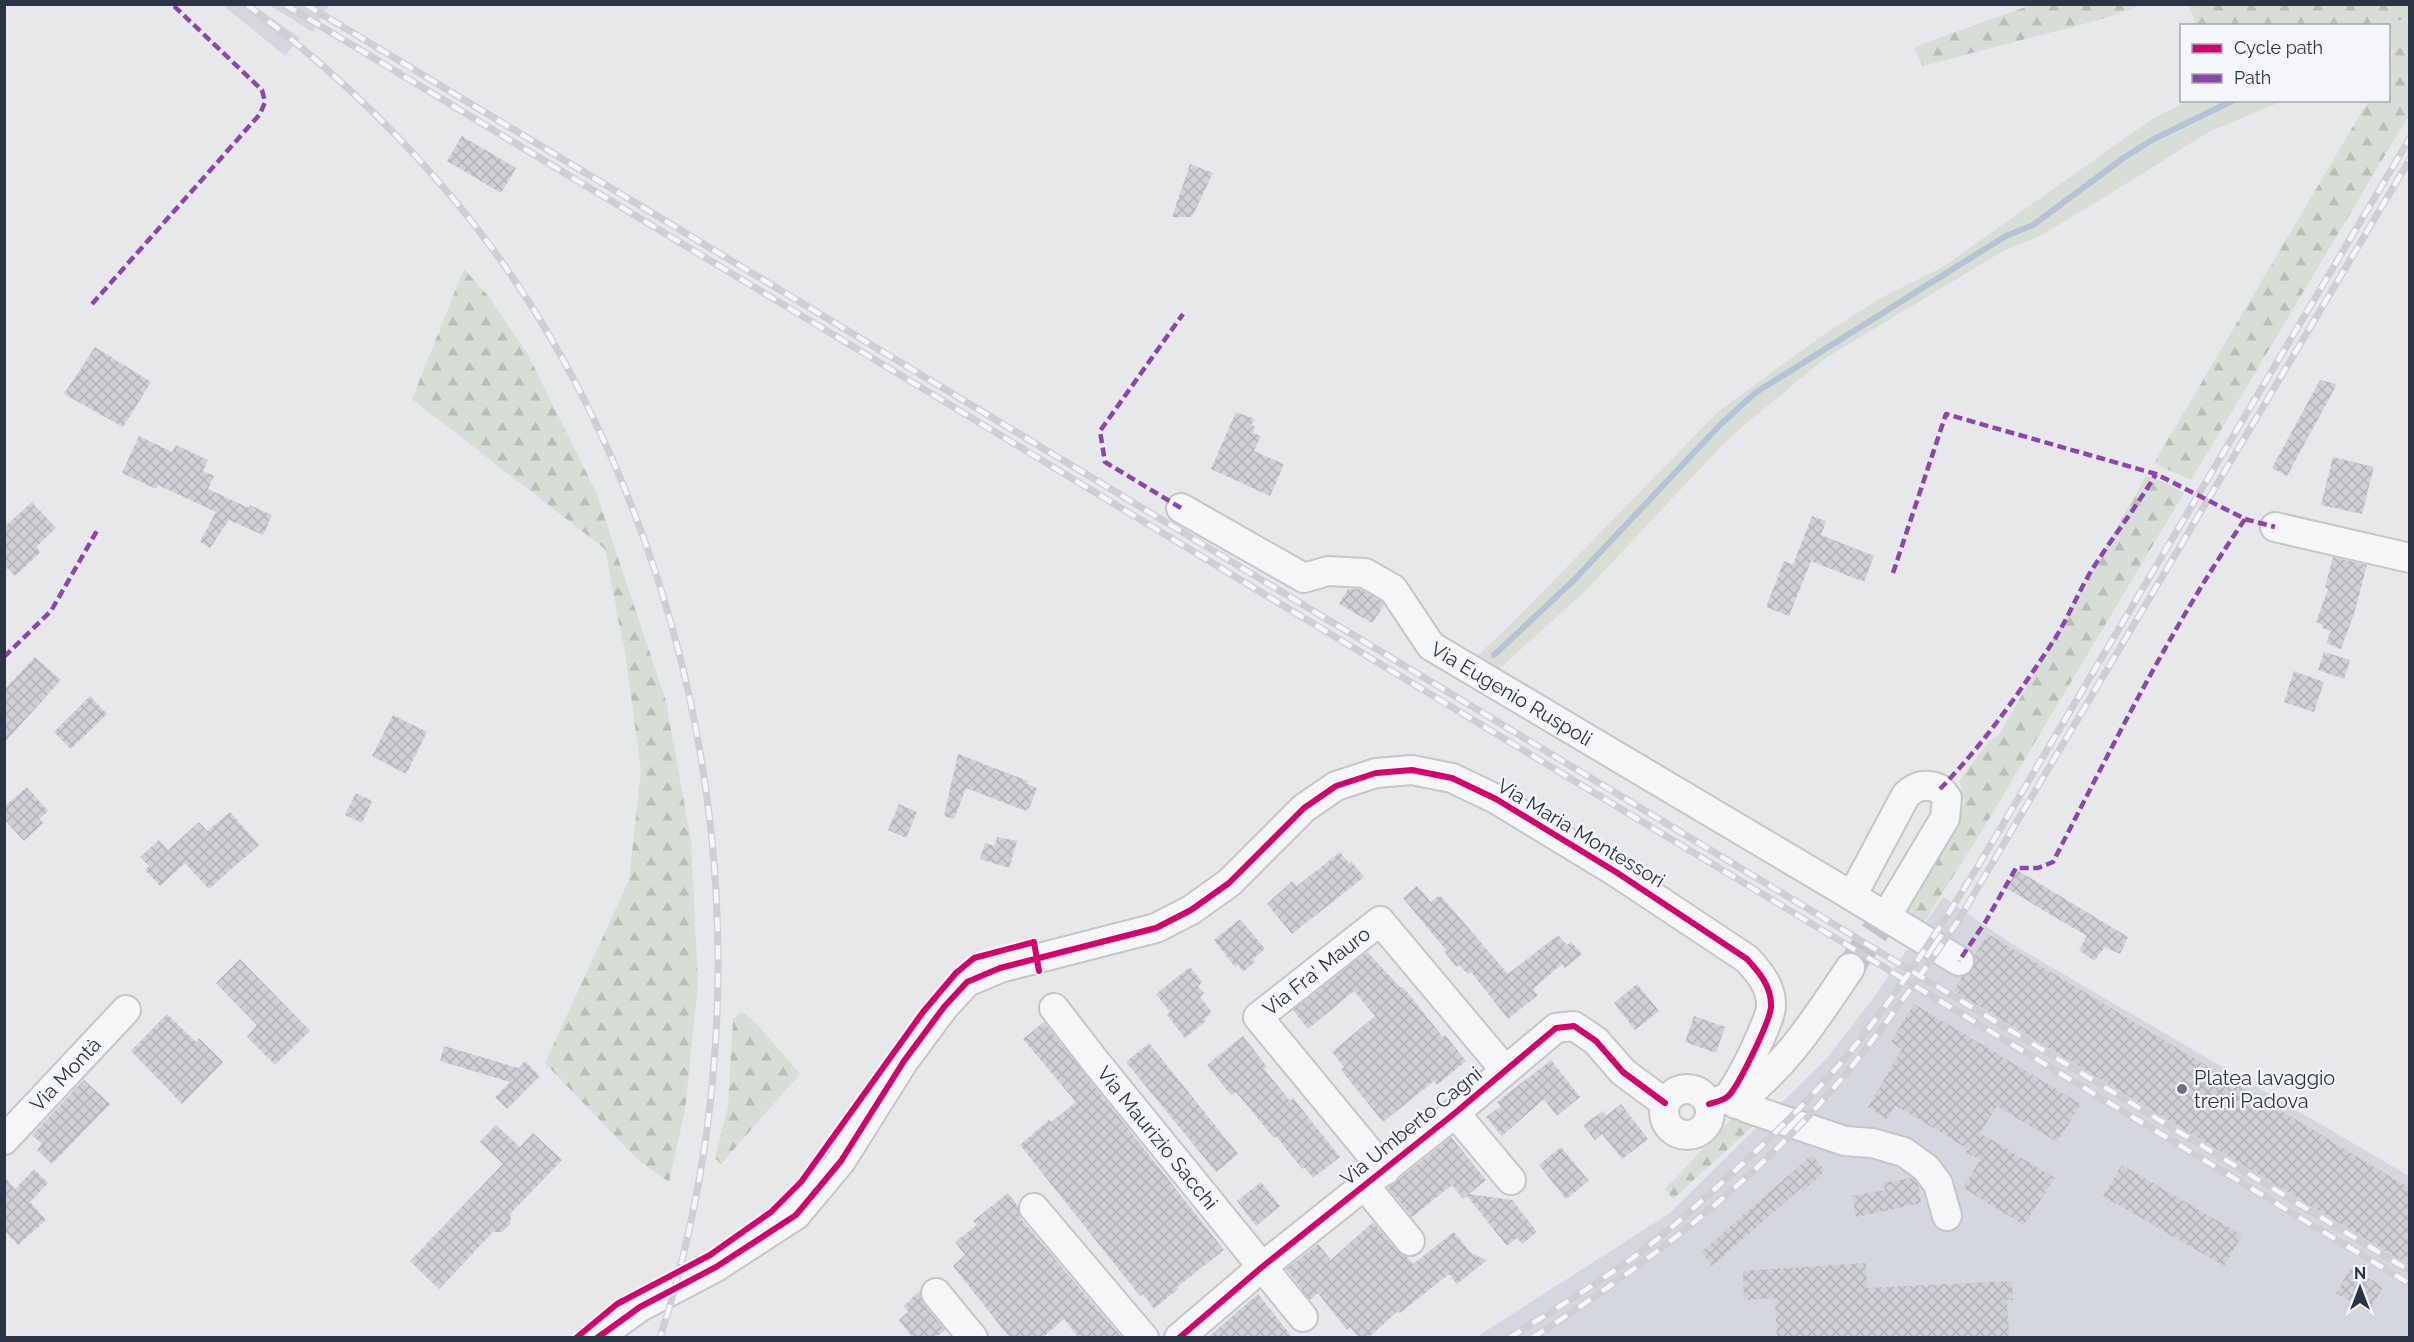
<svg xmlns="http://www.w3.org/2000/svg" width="2414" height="1342" viewBox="0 0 2414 1342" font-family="Raleway,sans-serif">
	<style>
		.built { fill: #d4d7dd }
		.grass { fill: #d6ded6 }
		.forest { fill: url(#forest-firs) }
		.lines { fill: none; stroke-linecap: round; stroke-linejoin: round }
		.stream { stroke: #b4c4d5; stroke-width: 6 }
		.building { fill: url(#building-cross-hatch) }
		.minor-tunnel { stroke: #c1c4c9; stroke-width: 28; stroke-dasharray: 28 14; stroke-linecap: butt }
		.minor-casing { stroke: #c4c6c8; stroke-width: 32 }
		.minor { stroke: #f5f6f7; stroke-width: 28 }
		.rail-casing { stroke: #cecfd2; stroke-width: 7 }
		.rail { stroke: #f4f6f9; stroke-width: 4.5; stroke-dasharray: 14; stroke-linecap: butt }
		.quiet { stroke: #8e44ad; stroke-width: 4.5; stroke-dasharray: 9 4.5; stroke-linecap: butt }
		.cycleway-casing { stroke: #f4f6f9; stroke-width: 10 }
		.cycleway { stroke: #d6006c; stroke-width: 6 }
		.poi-dot { fill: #6c737f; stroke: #f4f6f9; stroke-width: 2 }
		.labels { text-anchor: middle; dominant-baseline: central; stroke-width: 4.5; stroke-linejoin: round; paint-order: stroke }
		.street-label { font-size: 20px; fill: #2b3445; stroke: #f4f6f9 }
		.poi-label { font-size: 20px; fill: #2b3445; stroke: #f4f6f9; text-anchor: start }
	</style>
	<defs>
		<pattern id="forest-firs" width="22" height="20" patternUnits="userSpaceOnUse" patternTransform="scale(1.5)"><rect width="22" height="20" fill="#d6ded6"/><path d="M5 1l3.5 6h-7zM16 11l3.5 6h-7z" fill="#b8bfb9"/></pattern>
		<pattern id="building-cross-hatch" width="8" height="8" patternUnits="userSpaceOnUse" patternTransform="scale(1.5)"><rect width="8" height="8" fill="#ced0d3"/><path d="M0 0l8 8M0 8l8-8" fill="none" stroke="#b1b3b6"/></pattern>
	</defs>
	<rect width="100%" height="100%" fill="#e6e8ea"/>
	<!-- built -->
	<path class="built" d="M329 4 313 32 269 5V4Z
		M223 5H253L300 38 285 56Z
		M1943 897 2012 944 2409 1176V1337L1475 1338 1670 1213 1827 1058 1875 996Z"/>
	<!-- grass -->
	<path class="grass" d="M2409 18V43L2389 51 2388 26H2375Z
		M2189 100 2283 101 2210 131 2110 194 2040 236 2003 251 1824 359 1729 438 1585 591 1499 669 1476 657 1509 626 1719 411 1823 335 1879 299 1943 267 2149 121Z"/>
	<!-- forest -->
	<path class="forest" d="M2031 5H2142L2102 19 1923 66 1914 48 1922 44Z
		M2189 5H2409V18L2375 26 2196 25Z
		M2409 43V115L2191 480 2154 463 2368 101 2388 100 2389 64 2394 49Z
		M464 269 489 297 527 353 596 492 666 701 691 841 698 983 685 1110 669 1182 639 1161 545 1063 629 880 641 771 627 665 605 549 412 399Z
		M2146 476 2167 483 2184 493 1983 829 1914 938 1889 921 1936 841 1965 802 1959 781 1989 741 1999 735Z
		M742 1012 756 1023 800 1074 721 1164 715 1158 728 1107 733 1019Z
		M1737 1113 1762 1118 1673 1199 1665 1189Z"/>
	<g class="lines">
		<!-- stream -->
		<path class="stream" d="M1494 655 1573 581 1720 425 1755 393 1980 252 2006 236 2033 225 2122 159 2152 140 2234 100"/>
	</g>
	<!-- building -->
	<path class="building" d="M462 136 516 168 501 193 447 161Z
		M1190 164 1213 173 1192 217H1172Z
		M95 347 151 382 123 427 64 394Z
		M2320 380 2337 384 2287 476 2272 468Z
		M1236 412 1255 419 1251 425 1255 427 1253 433 1261 436 1254 451 1284 464 1270 496 1211 469Z
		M139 436 172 452 176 445 208 460 203 471 214 476 208 489 249 508 250 505 272 515 263 535 229 520 210 548 200 542 216 512 158 485 156 489 122 473Z
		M2333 457 2374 467 2362 514 2321 505Z
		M32 502 56 528 36 547 41 552 15 576 4 565V527Z
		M1812 516 1826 521 1821 535 1874 556 1864 582 1811 561 1789 616 1766 607 1784 561 1793 565Z
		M2333 557 2367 565 2354 614 2341 649 2326 643 2331 631 2322 628 2323 625 2316 622 2328 589 2325 587Z
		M1348 589H1360L1381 601 1384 605 1372 623 1339 604Z
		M2324 652 2350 660 2344 679 2318 670Z
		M35 657 61 680 4 743V690Z
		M2294 671 2324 682 2314 712 2284 702Z
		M90 696 107 714 71 749 54 732Z
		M393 715 427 732 406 774 372 756Z
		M958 754 1028 781 1027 784 1037 788 1029 809 1027 808 1026 811 966 788 954 819 944 816Z
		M27 787 48 811 39 819 43 823 24 841 4 819V807Z
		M356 793 372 801 362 823 345 815Z
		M899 804 917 812 906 838 888 830Z
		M230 812 259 845 209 889 185 863 160 886 145 870 149 866 140 857 159 840 168 850 199 822 207 831Z
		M997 837 1017 841 1009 868 980 859 985 843 995 846Z
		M1340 852 1349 863 1351 861 1364 877 1292 934 1267 904 1292 881 1297 886Z
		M2017 870 2128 937 2120 954 2105 947 2094 961 2079 950 2087 936 2006 888Z
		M1417 886 1431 902 1440 895 1508 974 1558 935 1567 945 1571 942 1582 954 1565 968 1562 964 1533 989 1538 995 1508 1019 1471 972 1468 974 1459 965 1456 967 1444 951 1446 950 1403 898Z
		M1240 919 1265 949 1253 959 1255 962 1243 972 1238 965 1235 967 1214 940Z
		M1988 934 2409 1188V1265L1954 991 1962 977 1973 969 1974 956Z
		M1367 952 1401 988 1403 987 1443 1037 1445 1035 1466 1061 1437 1085 1434 1081 1383 1122 1341 1070 1344 1067 1332 1052 1375 1016 1354 991 1308 1029 1293 1010Z
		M240 959 310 1031 275 1065 247 1037 257 1025 216 983Z
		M1190 967 1202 982 1198 986 1204 993 1200 997 1212 1012 1204 1019 1206 1021 1185 1038 1167 1015 1170 1012 1156 994Z
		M1637 984 1659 1011 1635 1030 1614 1003Z
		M1914 1004 2081 1104 2057 1142 1997 1106 1980 1133 2055 1178 2024 1225 1963 1188 1980 1160 1966 1152 1968 1149 1895 1105 1887 1119 1868 1107 1902 1049 1891 1042Z
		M167 1014 196 1042 199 1038 223 1062 182 1104 131 1051Z
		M1694 1016 1725 1027 1716 1053 1685 1042Z
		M1044 1022 1224 1250 1177 1287 1178 1289 1154 1309 1143 1294 1140 1296 1020 1145 1049 1120 1051 1122 1076 1102 1023 1039Z
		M1243 1036 1267 1067 1264 1069 1290 1101 1293 1098 1340 1157 1313 1178 1304 1167 1302 1169 1276 1136 1274 1138 1236 1092 1231 1095 1207 1065Z
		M1149 1043 1238 1154 1216 1172 1126 1062Z
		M444 1046 518 1068 525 1061 540 1076 507 1109 495 1097 510 1082 440 1061Z
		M1551 1060 1580 1097 1557 1116 1544 1099 1502 1136 1486 1117 1501 1106 1497 1102Z
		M84 1080 110 1104 52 1164 37 1150 42 1144 32 1135Z
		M1621 1104 1648 1139 1622 1159 1602 1134 1595 1140 1583 1125 1603 1111 1606 1116Z
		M496 1125 520 1147 533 1133 562 1160 511 1213 510 1224 502 1232H493L439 1289 410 1261 503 1164 480 1142Z
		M1451 1137 1486 1180 1469 1194 1512 1200 1537 1232 1522 1244 1517 1238 1507 1246 1467 1196 1463 1199 1452 1185 1412 1217 1388 1188Z
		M1561 1147 1589 1181 1566 1199 1539 1165Z
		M1812 1155 1825 1171 1803 1191 1801 1188 1712 1266 1701 1252Z
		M2122 1165 2242 1235 2224 1266 2103 1196Z
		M34 1169 48 1183 30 1202 46 1220 18 1245 4 1230V1176L15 1189Z
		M1911 1178 1918 1184 1921 1203 1856 1217 1852 1196 1885 1190 1883 1183Z
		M1261 1182 1280 1206 1256 1226 1237 1201Z
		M1008 1193 1018 1206 1021 1219 1122 1338H1079L1064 1319 1042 1338H1010L953 1266 965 1255 955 1242 977 1225 973 1221Z
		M1373 1222 1397 1251 1407 1257 1413 1264 1454 1232 1471 1253 1487 1260 1457 1284 1449 1274 1400 1313 1398 1311 1368 1338H1359L1350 1327 1347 1330 1318 1293 1310 1300 1286 1269 1318 1244 1331 1260Z
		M1866 1263 1867 1288 2012 1281 2013 1300H2007L2009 1338H1777L1775 1298 1744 1300 1743 1271Z
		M2351 1268 2383 1287 2368 1312 2336 1293Z
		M919 1291 923 1303 945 1330 935 1338H913L899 1320 908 1312 904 1306Z
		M1258 1294 1293 1338H1207Z"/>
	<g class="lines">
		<!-- minor-tunnel -->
		<path class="minor-tunnel" d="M1850 968 1893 905"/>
		<defs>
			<g id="minor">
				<path id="s1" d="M1181 508 1304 578 1328 571 1365 573 1393 589 1431 646 1852 896 1906 795C1917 785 1926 783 1940 789L1947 798 1945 818 1893 905"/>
				<path d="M2275 527 2410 558"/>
				<path d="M1852 896 1959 961"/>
				<path id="s2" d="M1054 1008 1095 1061 1303 1317"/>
				<circle cx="1687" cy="1112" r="23"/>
				<path d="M1727 1097 1747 1108 1845 1141 1872 1143 1904 1152 1926 1168 1938 1184 1947 1216"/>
				<path d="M1736 1104C1787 1065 1815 1020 1850 968"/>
				<path d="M1455 1113 1511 1180"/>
				<path id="s3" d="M4 1140 126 1010"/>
				<path id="s4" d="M1385 1171 1258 1017 1380 921 1505 1070"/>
				<path d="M1365 1186 1410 1241"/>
				<path d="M1034 1208 1144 1338"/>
				<path d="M936 1293 973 1338"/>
				<path d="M597 1338 640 1307 716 1267 796 1215 841 1161 904 1061 944 1007 967 982 1000 968 1156 928 1191 910 1229 883 1304 808 1336 786 1376 773 1412 770 1452 778 1496 799 1616 872 1747 959C1759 972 1772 987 1771 1007 1770 1021 1737 1090 1727 1097 1722 1101 1715 1102 1709 1104"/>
				<path d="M1179 1338 1262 1267 1455 1113 1556 1028 1574 1026 1596 1041 1623 1072 1665 1103"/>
			</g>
		</defs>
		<!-- minor casing -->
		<use href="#minor" class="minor-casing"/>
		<!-- minor -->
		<use href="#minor" class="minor"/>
		<defs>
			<path id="rail" d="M246 4C367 94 477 209 552 340 725 641 766 1006 660 1338
				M284 4 2410 1284
				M305 4 2410 1271
				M1509 1338C1550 1312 1592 1287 1631 1259 1661 1238 1688 1213 1715 1189 1766 1143 1815 1096 1858 1042 1907 980 1950 913 1990 846L2410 138
				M1532 1338C1629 1276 1722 1207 1802 1123 1861 1061 1910 991 1958 921L2410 159"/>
		</defs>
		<!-- rail casing -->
		<use href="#rail" class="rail-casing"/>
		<!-- rail -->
		<use href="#rail" class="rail"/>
		<!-- quiet -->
		<path class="quiet" d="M92 304 260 114 265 102 262 90 172 4
			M1181 508 1105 462 1100 431 1183 314
			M2245 519 2275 527
			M1893 573 1946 414 2156 474 2245 519C2171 627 2113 745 2053 862L2038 868H2016L1986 921 1959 961
			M4 657 51 611 98 529
			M1940 789C1984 744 2022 689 2056 637 2070 614 2080 588 2095 565 2115 534 2137 506 2156 474"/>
		<defs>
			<path id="cycleway" d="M576 1338 617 1304 710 1255 771 1212 801 1182 923 1012 956 973 974 958 1034 942 1039 971
				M597 1338 640 1307 716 1267 796 1215 841 1161 904 1061 944 1007 967 982 1000 968 1156 928 1191 910 1229 883 1304 808 1336 786 1376 773 1412 770 1452 778 1496 799 1616 872 1747 959C1759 972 1772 987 1771 1007 1770 1021 1737 1090 1727 1097 1722 1101 1715 1102 1709 1104
				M1179 1338 1262 1267 1455 1113 1556 1028 1574 1026 1596 1041 1623 1072 1665 1103"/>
		</defs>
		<!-- cycleway casing -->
		<use href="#cycleway" class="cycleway-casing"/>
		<!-- cycleway -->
		<use href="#cycleway" class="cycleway"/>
	</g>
	<!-- markers -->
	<circle class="poi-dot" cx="2182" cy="1089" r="6"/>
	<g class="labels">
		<!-- street labels -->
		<g class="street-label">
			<text stroke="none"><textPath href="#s1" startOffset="398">Via Eugenio Ruspoli</textPath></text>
			<text transform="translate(1581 833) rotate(31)">Via Maria Montessori</text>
			<text stroke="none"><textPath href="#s4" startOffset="274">Via Fra' Mauro</textPath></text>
			<text stroke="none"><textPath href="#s3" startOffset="90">Via Montà</textPath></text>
			<text transform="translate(1411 1126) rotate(-39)">Via Umberto Cagni</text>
			<text stroke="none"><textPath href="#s2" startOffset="166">Via Maurizio Sacchi</textPath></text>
		</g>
		<!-- poi labels -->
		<g class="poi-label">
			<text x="2194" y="1078">Platea lavaggio<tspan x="2194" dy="23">treni Padova</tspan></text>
		</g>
	</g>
	<!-- border -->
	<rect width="2414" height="1342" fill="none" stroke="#2b3445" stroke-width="12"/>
	<!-- legend -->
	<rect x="2180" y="24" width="210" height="78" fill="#f4f6f9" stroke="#a4a8b1" stroke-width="1.5"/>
	<rect x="2192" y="44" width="30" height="9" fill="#d6006c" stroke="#a4a8b1" stroke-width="1.5"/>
	<text x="2234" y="54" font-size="18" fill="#2b3445">Cycle path</text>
	<rect x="2192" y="74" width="30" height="9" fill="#8e44ad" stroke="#a4a8b1" stroke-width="1.5"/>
	<text x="2234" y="84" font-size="18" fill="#2b3445">Path</text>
	<!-- north arrow -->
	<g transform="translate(2360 1288)" stroke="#f4f6f9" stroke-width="4.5" paint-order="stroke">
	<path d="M0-4.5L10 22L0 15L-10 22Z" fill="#2b3445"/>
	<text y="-9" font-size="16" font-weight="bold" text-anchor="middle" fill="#2b3445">N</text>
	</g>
</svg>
